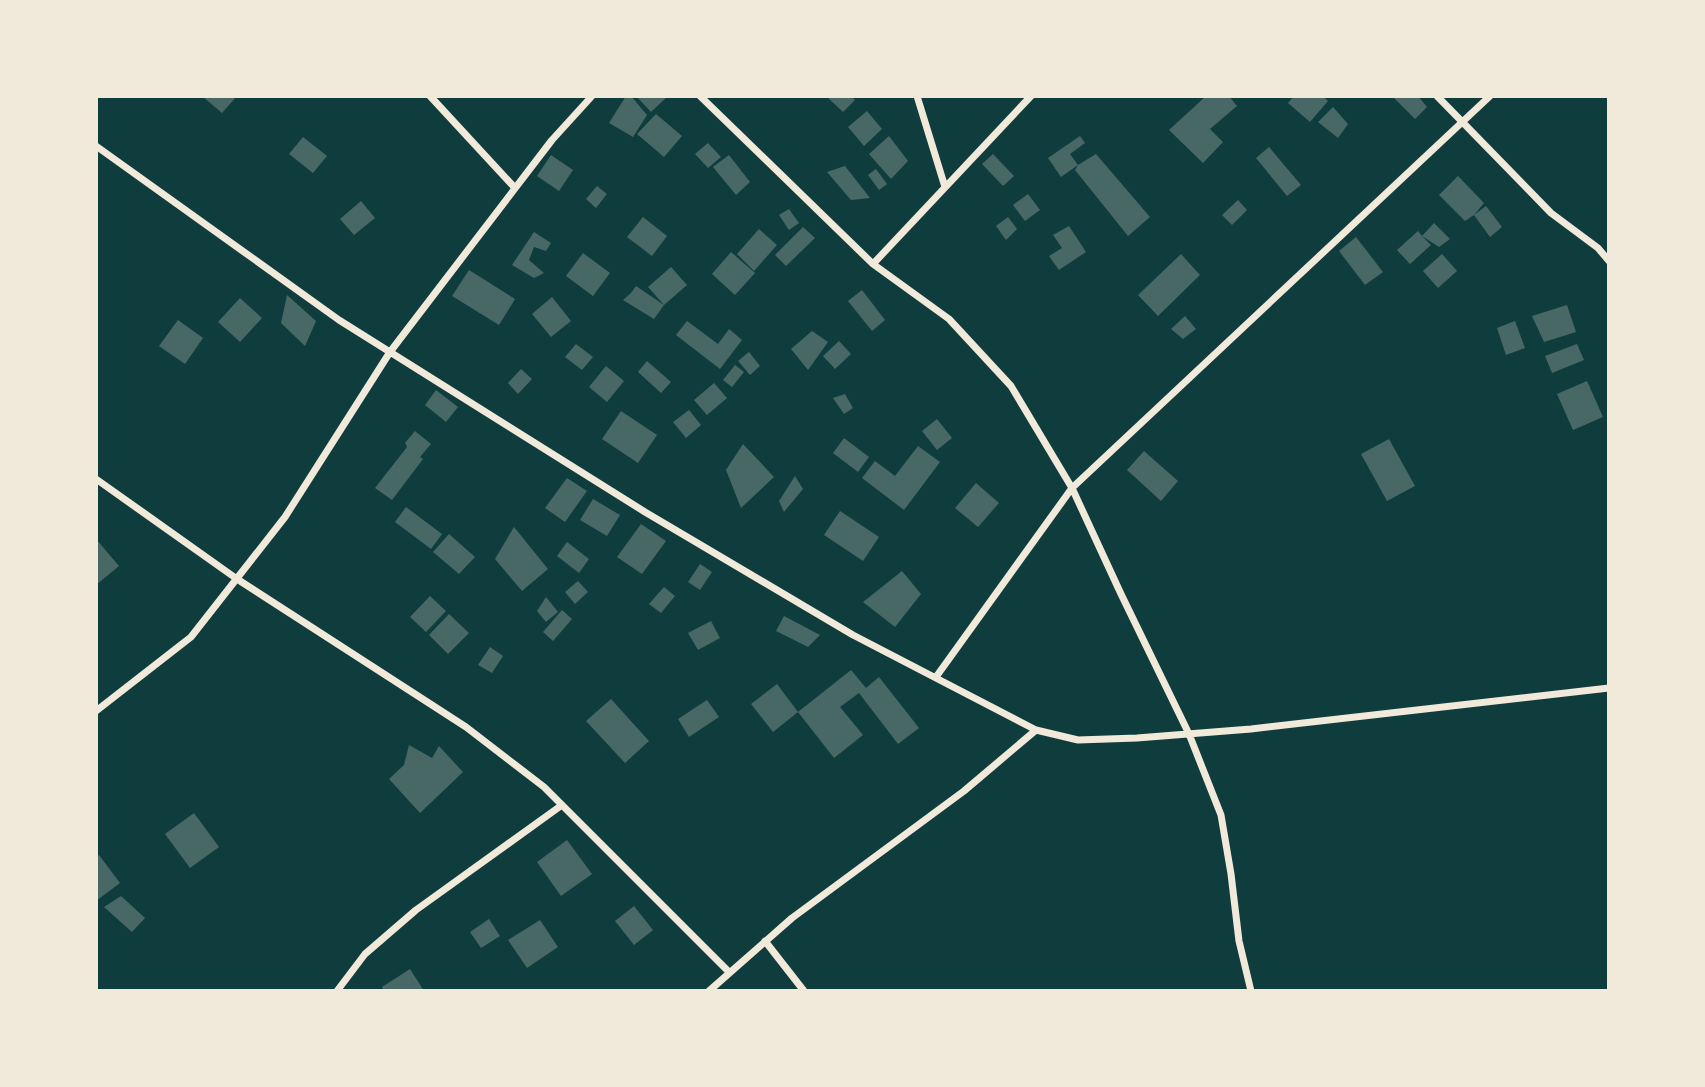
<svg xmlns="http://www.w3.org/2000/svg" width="1705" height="1087" viewBox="0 0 1705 1087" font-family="'Public Sans',sans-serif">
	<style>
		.building { fill: #486865 }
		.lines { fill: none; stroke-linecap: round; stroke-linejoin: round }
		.minor { stroke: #f1e9da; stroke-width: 7 }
	</style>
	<rect width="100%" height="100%" fill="#0f3d3e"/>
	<!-- building -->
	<path class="building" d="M202 96H237L222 113Z
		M626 96H631L647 115 633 137 609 123Z
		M636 96H668L651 112Z
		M826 96H851L855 100 843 112Z
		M1206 96H1229L1237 106 1210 129 1223 142 1203 163 1169 130Z
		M1294 96H1323L1328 101 1310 122 1288 103Z
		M1392 96H1418L1427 107 1415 119Z
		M1333 107 1348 124 1338 138 1318 122Z
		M867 111 882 129 864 146 848 127Z
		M656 114 682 136 664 157 637 134Z
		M889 136 908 161 891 179 869 154Z
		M1080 136 1085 143 1070 154 1078 165 1096 154 1150 217 1128 236 1075 170 1078 165 1061 177 1048 158Z
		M303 137 327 156 313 173 289 154Z
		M708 143 721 157 708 168 695 154Z
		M1269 147 1301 185 1287 196 1256 158Z
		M993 154 1014 176 1003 186 982 164Z
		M551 155 573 170 559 191 537 176Z
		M729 155 750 182 736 195 713 167Z
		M845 166 870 198 851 200 827 172Z
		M876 169 887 184 879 190 868 175Z
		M1458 176 1484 203 1474 215 1486 206 1502 227 1490 237 1474 215 1465 221 1439 195Z
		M597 186 607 194 596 208 586 199Z
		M1028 194 1040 210 1025 221 1013 205Z
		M1238 200 1247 210 1232 225 1222 215Z
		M361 201 375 218 354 235 340 219Z
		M789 209 799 223 789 230 779 215Z
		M643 217 667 236 652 256 627 237Z
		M1008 217 1017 229 1006 240 996 226Z
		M1434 223 1450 239 1439 247 1422 236 1431 245 1410 264 1397 250 1418 231 1422 236Z
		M1069 226 1086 252 1059 270 1049 256 1062 248 1053 235Z
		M803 227 815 238 786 266 775 255Z
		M759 229 777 245 754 271 737 254Z
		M534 232 551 243 546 251 534 247 529 260 544 273 534 278 512 265Z
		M1356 237 1383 272 1365 285 1339 251Z
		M731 252 755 273 735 295 712 274Z
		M583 253 610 273 593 296 566 276Z
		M1181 254 1200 275 1158 316 1138 295Z
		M1442 254 1457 271 1438 288 1423 271Z
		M671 267 687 285 664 305 648 287Z
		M469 270 515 299 499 325 452 296Z
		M636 286 664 305 654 319 623 300 631 293Z
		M862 290 885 320 872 331 848 301Z
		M287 295 316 321 305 346 281 323Z
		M552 297 571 321 551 337 532 314Z
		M240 298 262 318 240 342 218 322Z
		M1567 305 1576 332 1544 342 1532 316Z
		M1185 316 1196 329 1183 339 1171 329Z
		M178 320 203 338 185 364 159 346Z
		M687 321 718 344 729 329 742 340 720 369 676 335Z
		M1515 321 1525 348 1506 355 1497 328Z
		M812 331 828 342 808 370 791 349Z
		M839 341 851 354 835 369 823 356Z
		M576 344 593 357 582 370 565 357Z
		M1577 344 1584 360 1552 373 1545 356Z
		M749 352 760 366 750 375 738 361Z
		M647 361 671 382 661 393 638 372Z
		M735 365 744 372 732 387 723 380Z
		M606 366 624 381 607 402 589 387Z
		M521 369 532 379 518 394 508 383Z
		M1587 381 1603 417 1573 430 1557 394Z
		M714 383 727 398 707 415 694 400Z
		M436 390 458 407 446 422 425 405Z
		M845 394 853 408 844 414 833 398Z
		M689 410 701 425 686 438 673 422Z
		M621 411 657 435 638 463 602 439Z
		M937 419 952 438 937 450 922 431Z
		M415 431 431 444 420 457 423 459 392 500 375 488 407 447 405 443Z
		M844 438 869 457 858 472 833 453Z
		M1389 439 1415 486 1387 501 1361 454Z
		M743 444 774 477 741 508 726 470Z
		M918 446 940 462 904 510 862 478 875 461 895 476Z
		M1144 451 1178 481 1161 501 1127 470Z
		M795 476 803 489 784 512 779 501Z
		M567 478 587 491 565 522 545 508Z
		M976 483 999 503 978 527 955 508Z
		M593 499 620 515 607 536 580 520Z
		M406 507 442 534 431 549 395 522Z
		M840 511 879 537 863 561 824 535Z
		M641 524 666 541 642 574 617 557Z
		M514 527 548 569 522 591 495 559Z
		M449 534 475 557 459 574 433 552Z
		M96 539 119 566 96 585Z
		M567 542 589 559 579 573 557 556Z
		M700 564 712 572 700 590 688 582Z
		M902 571 921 594 895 627 863 602Z
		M578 581 588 592 575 604 565 592Z
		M664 587 675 596 661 613 649 604Z
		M430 596 446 611 426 632 410 617Z
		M546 597 558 612 546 622 537 611Z
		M562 610 572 619 553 641 543 632Z
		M449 614 469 633 448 654 429 635Z
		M784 616 820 635 808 647 776 631Z
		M711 621 720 638 698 650 688 633Z
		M490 647 503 656 492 673 478 665Z
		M851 670 866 688 879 677 919 728 898 744 859 693 840 707 863 735 834 758 798 712Z
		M777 684 798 712 773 732 751 704Z
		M611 699 649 741 625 763 586 721Z
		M707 700 719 717 689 737 678 719Z
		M409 745 432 758 439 746 463 772 420 813 389 779 404 765Z
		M194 813 219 847 190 868 165 834Z
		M567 840 592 874 561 896 537 862Z
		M99 855 120 883 96 901V858Z
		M121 896 145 918 132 932 104 907Z
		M634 906 653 930 634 945 615 921Z
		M489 919 500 936 481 948 470 932Z
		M540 920 558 947 527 968 508 940Z
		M410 969 424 991H384L382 987Z"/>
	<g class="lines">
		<!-- minor -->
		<path class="minor" d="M430 96 515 188
			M700 96 873 264 949 319 1011 386 1072 488 1121 594 1189 734 1221 815 1231 874 1239 941 1251 991
			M917 96 945 187
			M1437 96 1551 213 1598 248 1609 261
			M96 146 339 320 645 512 853 635 1036 730 1078 740 1137 738 1251 729 1609 688
			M873 264 1031 96
			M96 479 237 579 466 727 544 787 729 972
			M936 677 1072 488 1490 96
			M96 711 191 637 285 517 390 352 552 140 592 96
			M765 941 804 991
			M337 991 365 954 416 910 562 805
			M709 991 792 918 964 791 1036 730"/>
	</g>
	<!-- border -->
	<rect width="1705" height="1087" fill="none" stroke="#f1e9da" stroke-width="196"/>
</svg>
